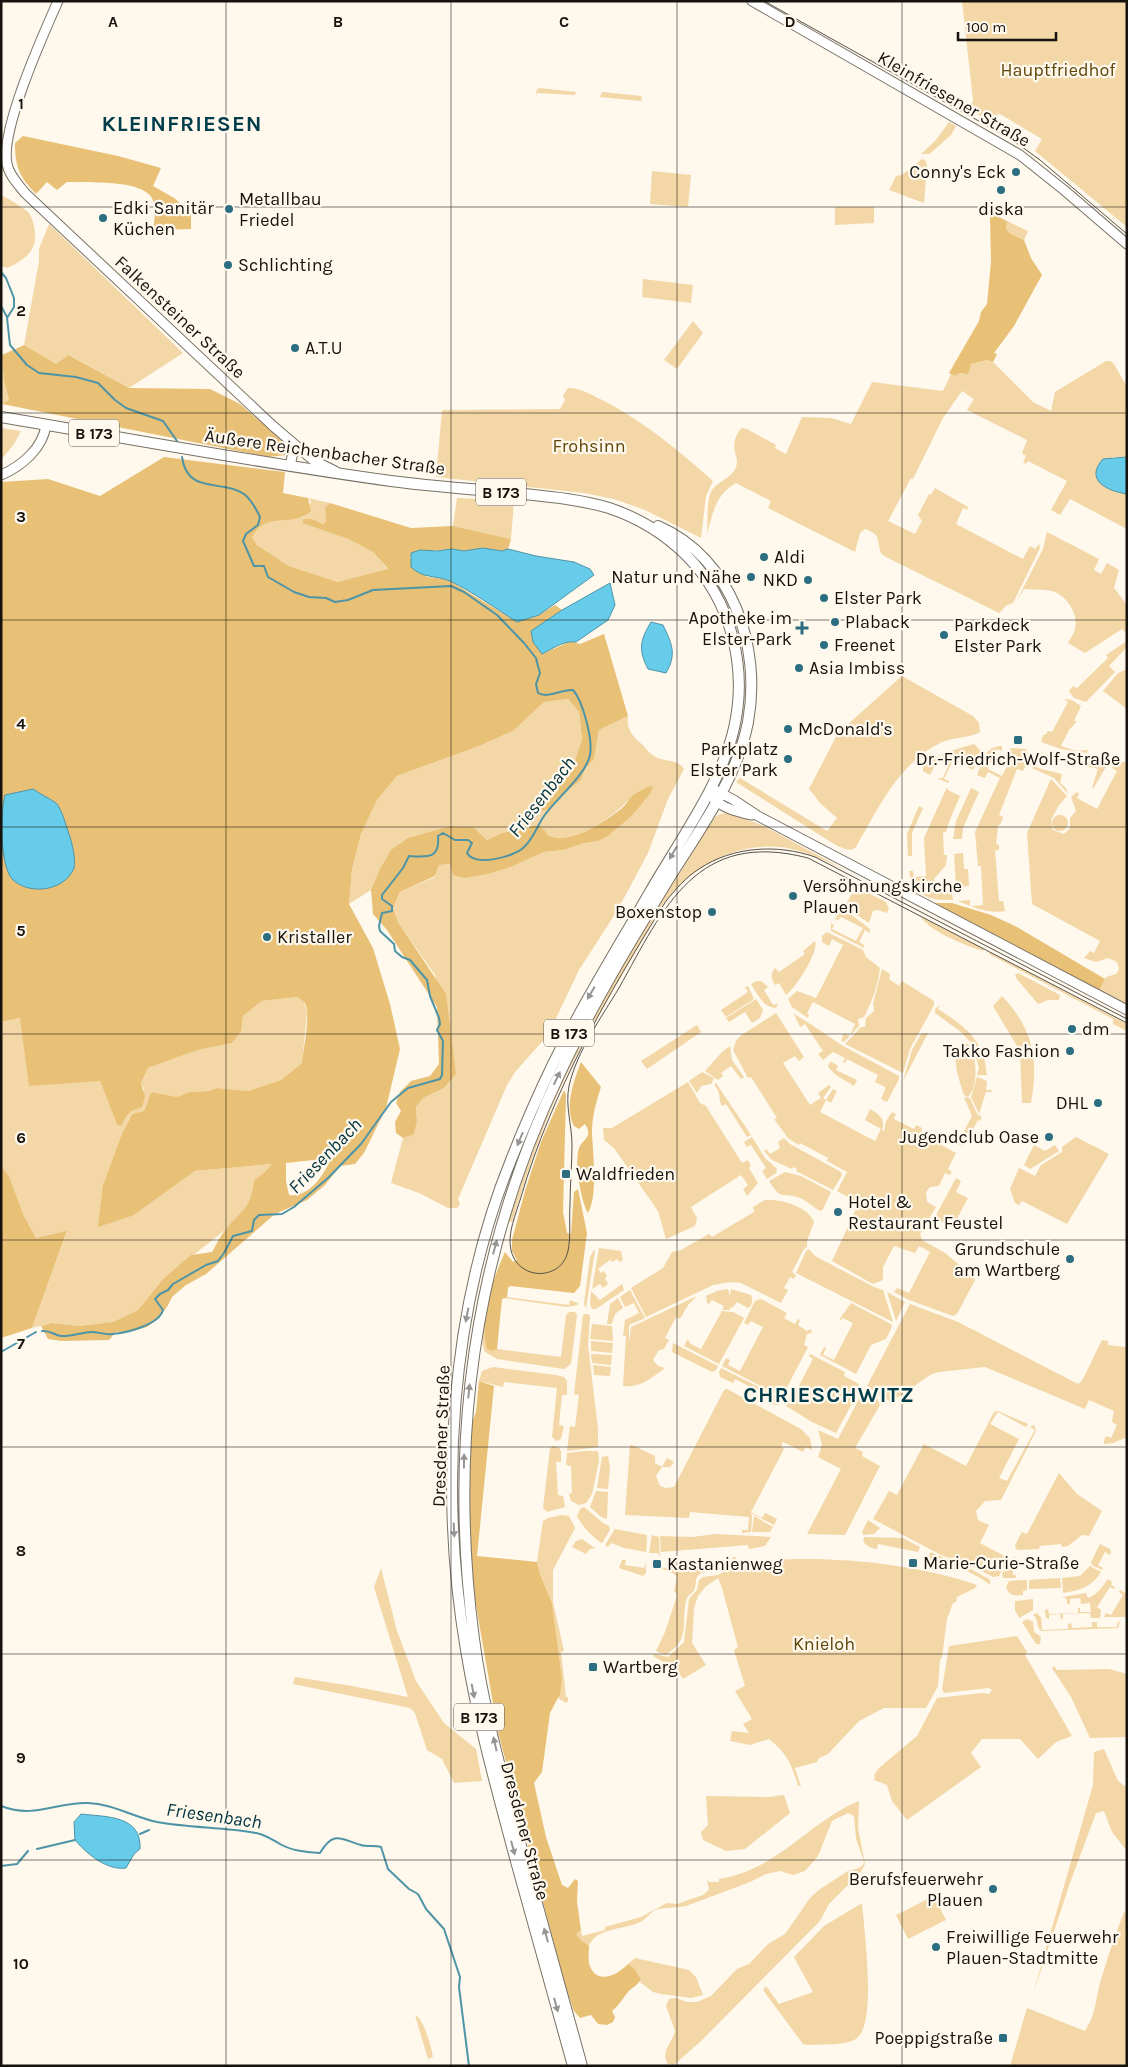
<svg xmlns="http://www.w3.org/2000/svg" width="1128" height="2067" viewBox="0 0 1128 2067" font-family="Karla,sans-serif">
	<style>
		.green { fill: #f3d7a6 }
		.forest { fill: #e8c076; fill-rule: evenodd }
		.water { fill: #66cce9; stroke: #4e94a7 }
		.lines { fill: none; stroke-linecap: round; stroke-linejoin: round }
		.stream { stroke: #4e94a7; stroke-width: 2 }
		.secondary-casing { stroke: #787165; stroke-width: 11 }
		.primary-casing { stroke: #787165; stroke-width: 12 }
		.secondary { stroke: #fff; stroke-width: 9 }
		.primary { stroke: #fff; stroke-width: 10 }
		.tram { stroke: #56524c; stroke-width: 1 }
		.oneway { fill: #969593 }
		.grid { fill: none; stroke: #16130e; stroke-width: 1; stroke-opacity: 0.55 }
		.poi-dot { fill: #2c6e81; stroke: #fef8ed; stroke-width: 2 }
		.labels { text-anchor: middle; dominant-baseline: central; stroke-width: 4.5; stroke-linejoin: round; paint-order: stroke }
		.shield { fill: #fef8ed; stroke: #5c5851; stroke-width: 1 }
		.shield-label { font-size: 16px; font-weight: bold; fill: #16130e }
		.park-label { font-size: 18px; fill: #5f4508; stroke: #fef8ed }
		.street-label { font-size: 18px; fill: #16130e; stroke: #fef8ed }
		.poi-label { font-size: 18px; fill: #16130e; stroke: #fef8ed; text-anchor: start }
		.water-label { font-size: 19px; font-style: italic; fill: #01333f; stroke: #fef8ed }
		.district-label { font-size: 22px; font-weight: bold; letter-spacing: 1px; fill: #003c4a; stroke: #fef8ed }
		.grid-label { font-size: 16px; text-anchor: middle; font-weight: bold; fill: #16130e; stroke: #fef8ed; stroke-width: 4.5; stroke-linejoin: round; paint-order: stroke }
	</style>
	<rect width="100%" height="100%" fill="#fef8ed"/>
	<!-- green -->
	<path class="green" d="M962 1H1127V227L1035 151 1042 139 1000 114 996 115 992 122 970 110 973 100Z
		M540 88 576 92 575 95 538 93 536 95 537 89Z
		M602 92 641 96 642 101 600 97Z
		M949 122 956 126 951 135 933 151 929 154H921L936 140Z
		M922 159 926 161 927 165 924 203 889 190 896 176 902 175Z
		M652 171 691 175 688 207 650 204Z
		M1 195C9 199 21 206 28 212 31 215 33 222 34 226 39 249 27 259 7 268L1 266Z
		M835 207H874V223L835 225Z
		M1007 221 1028 231 1024 240 1011 234 1006 229Z
		M49 224 183 353 129 388 70 355 56 365 24 345 39 261V249Z
		M643 279 693 285 691 303 642 297Z
		M693 321 703 333 677 369 664 360Z
		M1 347 4 381 9 400 2 404Z
		M987 360 993 362 1033 402 1051 411 1055 392 1106 361H1110L1114 364 1127 387V457H1112L1104 487 1127 494V529L1070 499 1060 515 1051 510 1067 481 1028 461 1026 464 1023 462 1026 456 1022 453 1027 440 967 410 974 399 962 391 943 418 913 479 911 478 888 521 915 534 922 521 918 515 929 494 931 495 935 488 968 507 967 510 963 508 956 524 1023 559 1030 546 1035 549 1039 544 1040 548 1013 603 1007 605 999 613 884 556 881 553C876 539 882 535 865 529L860 533 855 552 768 508 771 501 736 483C715 495 714 511 707 533 708 521 706 500 712 490 719 480 737 477 737 461 737 458 736 456 735 453 733 444 735 434 742 428L747 429 776 445 775 448 786 454 802 417 831 418 851 424 872 382 943 391 951 374 955 376 960 373 964 374 971 364Z
		M568 388C581 388 592 395 604 401 645 422 679 451 713 481L706 496 701 538 645 510 614 499 584 493 436 477 442 410 560 409 565 400 563 396Z
		M1 428 21 431 14 444 1 460Z
		M308 498 330 503 325 507 326 521 323 524 302 523 348 539 373 552 388 570 338 582 289 566 257 545 252 537C264 516 283 520 304 517L311 502Z
		M457 498 514 501 511 539 453 526Z
		M1047 532 1099 559 1094 570 1101 574 1107 563 1119 570 1114 588 1127 605V631L1125 632 1122 629 1085 653 1068 643C1070 639 1074 634 1075 629 1079 615 1067 595 1052 591 1043 589 1033 590 1024 589L1015 604 1043 549Z
		M1127 641V647L1109 666 1115 672 1086 702 1074 698 1069 691 1073 686 1077 688 1108 658 1106 655Z
		M1127 669V709L1103 691 1118 673Z
		M902 676 973 716 979 723 980 732C970 738 953 737 940 743 898 764 878 809 856 847 849 853 841 847 834 844L736 782 740 778 827 831 837 818 821 804 809 789 838 733Z
		M568 699 579 712 582 739 572 769C541 778 552 786 541 810L550 809 561 796 581 780 585 769 594 759 599 730 628 716C626 731 634 737 644 746 647 750 651 755 656 757 665 762 678 759 684 769L668 799 648 853 617 911 579 970 548 1035 515 1072 507 1085 458 1199 460 1204 457 1208H448L419 1193 391 1183 403 1138 414 1133 417 1121 416 1107 423 1098 444 1088 456 1074 435 975 398 922 393 908 400 892 435 877 439 865 450 864 464 878 511 867 544 852 563 850 585 843 598 841 608 836 632 816 650 794 632 796C618 813 575 846 551 838 545 836 541 829 538 825L502 833 487 840 473 827 451 826 379 871 371 890 349 904 352 869 361 834 377 800 397 776 479 746 513 731 544 702Z
		M1064 699 1072 700 1081 706 1074 721H1077L1069 730 1061 746 1076 751 1088 750 1087 753 1061 749 1041 742 1043 735H1045L1048 731 1052 732 1068 702Z
		M974 744 980 750V756L973 770 967 767 970 761 955 756 944 779 949 781 948 783 937 778H943L951 759 942 755 943 753Z
		M1002 746V751L997 749 988 769 1002 776 1012 756 1008 753 1011 748 1026 749 1030 757 1023 771 1017 769 999 815 1003 817 1000 825H998L996 844 999 845V850H995L999 901H1003L1005 911C989 914 972 907 958 901L970 900V906L983 905 981 866H978L975 832 1000 778 988 772 985 778 977 775C983 761 985 746 1002 746Z
		M1040 753 1077 761 1106 762 1107 765 1093 789 1092 788 1098 769 1040 755 1037 768 1062 774 1060 783 1066 788 1068 794 1054 778 1032 768Z
		M940 755 930 775 923 771V765Z
		M1115 762H1127V1005L1099 991 1106 977 1116 974 1119 969 1117 962 1108 958 1096 962 1084 958 1090 951 1094 953 1100 941 1032 904 1027 833 1051 779 1067 796 1059 805 1051 820 1053 830 1064 834 1070 828V818L1076 811 1071 797 1077 792 1079 794 1077 798 1097 809 1117 771 1112 768Z
		M947 787 948 790 960 796 949 822 946 832H943L944 855H947L946 865 934 879 936 887 942 890 951 886 953 900C931 901 913 896 909 871H913L914 877 926 876 924 838Z
		M971 788 979 792 963 828 962 839H953L956 821Z
		M919 806 923 808 912 833V856H908L907 834Z
		M728 812 764 826 845 870C827 862 810 853 791 849 740 838 690 866 661 907 630 962 596 1016 568 1072 544 1120 528 1171 512 1222L508 1221 503 1231C522 1172 542 1113 571 1058 614 975 665 897 714 818L718 815Z
		M1052 823a8 8 0 1 1 16 0a8 8 0 1 1-16 0Z
		M963 853 964 869H968L969 886 956 887 954 854Z
		M862 890 886 902 889 909 887 913 878 910 873 911 869 923 846 908 845 906 851 895Z
		M842 910H845L870 929V933L865 930 859 942 864 945V948L831 931V923L834 925 832 929 856 941 863 928 841 917 838 920 835 919Z
		M920 916 984 949 983 951C965 945 930 932 920 916Z
		M827 932 863 950 866 957 880 968C878 985 872 1002 864 1017L858 1019 859 1026 844 1042 841 1041 844 1033 850 1036 855 1024 813 1002 807 1013 809 1015 808 1018 792 1007 788 999 797 991 816 998 843 945 832 939 829 946 822 942V936Z
		M815 941C819 952 796 988 786 995L779 983 775 985C771 978 770 974 775 968L779 972 805 954 803 951Z
		M990 952 1127 1024V1031L1113 1024V1019L989 954Z
		M882 969 890 974 889 979 899 986 902 981 934 1001V1005L910 1049 903 1073 845 1044 861 1027H865L866 1018 874 1011 873 1004Z
		M1018 973 1060 995 1059 1000H1048L1038 1004 1016 978 1015 975Z
		M757 981H761L768 987 764 990 773 1005 778 1003 776 1008C764 1008 757 994 751 984Z
		M748 986 754 999 726 1017 721 1010 748 992 745 987Z
		M1002 996C1033 1029 1039 1059 1031 1103H1022L1020 1051 993 1006Z
		M297 997 304 1002 307 1013 302 1063 281 1080 248 1091 217 1088 209 1091 189 1092 177 1097 152 1092C147 1098 148 1105 144 1111L132 1114 129 1119 103 1185 134 1215 195 1171 273 1164 266 1172 254 1180 253 1194 248 1207 225 1230 163 1279 138 1310 113 1322 79 1326 52 1323 32 1328 67 1232 36 1238 24 1216 9 1176 1 1166V1022L20 1018 100 1081 117 1125 131 1109 144 1089 141 1083 148 1068 198 1050 232 1043 241 1032 243 1016 262 1001Z
		M756 999 763 1010 760 1018 752 1023 745 1012 729 1022 726 1018Z
		M940 1005 938 1009C958 1022 973 1031 983 1054L988 1052 989 1054 984 1056 987 1075H977L979 1067 971 1043 961 1032 935 1013V1009Z
		M776 1013 804 1057 799 1061 795 1056 783 1063 810 1105 821 1098 818 1093 829 1085 831 1087 823 1098 826 1100 833 1089 837 1091 831 1103 826 1100 820 1112 875 1141 881 1129 865 1120 870 1109C879 1114 886 1119 882 1130L884 1131 886 1121 892 1112 896 1114 894 1119 914 1129 916 1125 922 1128 921 1134 956 1153 948 1169 952 1172 950 1175 945 1173 939 1186 930 1187 926 1192 927 1202 936 1207 920 1234 922 1240 945 1253 974 1277 975 1280 957 1314 953 1316 909 1300 894 1292 897 1288 909 1293 930 1252 919 1246 915 1253 894 1246 883 1267V1280L873 1284 832 1261 859 1203 837 1191 847 1172 827 1161 828 1158 800 1143 799 1145 788 1138 774 1119 777 1118 751 1077 748 1078 733 1050 736 1041 740 1036Z
		M794 1014 812 1025 843 1046 899 1076V1079L887 1102 881 1099 885 1090V1087L875 1082 878 1075 847 1059 845 1063 843 1062 845 1058 833 1052 823 1060 818 1054 823 1051 805 1024 800 1027Z
		M697 1025 701 1032 647 1069 641 1061Z
		M925 1033H928L903 1081 912 1050 921 1034Z
		M965 1043 971 1046C976 1060 979 1085 968 1097L964 1095C960 1081 947 1052 965 1043Z
		M730 1046 732 1060 744 1077 741 1079 731 1066 721 1073 723 1076 718 1080 705 1071 722 1052Z
		M832 1062 838 1066 836 1070 857 1080 854 1086 836 1075 828 1067 829 1063Z
		M702 1072 714 1078 711 1084 701 1086 697 1093 689 1081Z
		M977 1077 987 1081 986 1090H992L991 1092H986L979 1114 971 1097Z
		M688 1082 700 1103 706 1106 742 1163 748 1160 751 1166 749 1168 758 1183 747 1196 743 1189 748 1185 741 1175 691 1207 697 1218 695 1226 666 1239 658 1211 614 1148 604 1140 603 1128H612Z
		M715 1083H716L751 1135 747 1137 726 1104 722 1106C718 1099 721 1092 715 1086Z
		M964 1097 970 1098 977 1114 982 1117 980 1121 978 1120 963 1146 946 1139 942 1133 959 1141 972 1116Z
		M752 1137 765 1158 777 1169 776 1173 767 1179 762 1171 766 1168 751 1145 747 1147 744 1142Z
		M1076 1137 1109 1154 1067 1224 1022 1201 1019 1205 1015 1203 1010 1189 1019 1168 1035 1176 1041 1165 1062 1152V1147Z
		M784 1138 790 1144 841 1172 842 1175 833 1190 796 1171 797 1169 793 1167 792 1169 772 1160 764 1151 766 1149 770 1154 780 1148 778 1142Z
		M1034 1145 1045 1151 1055 1145 1059 1151 1030 1169 1024 1165Z
		M785 1172 801 1176 831 1192 823 1209 821 1211C813 1208 808 1201 800 1198 783 1191 783 1203 769 1181Z
		M956 1178 961 1181 956 1192 968 1198 952 1228 935 1217Z
		M765 1200C781 1199 808 1206 814 1222L807 1241V1247L804 1249 792 1272 796 1275 794 1279 790 1277 784 1288 788 1290 781 1303 741 1283 731 1282 713 1285 646 1317 631 1288 663 1268 672 1252 681 1250 709 1234 712 1237 754 1212 753 1207Z
		M599 1248 621 1251 623 1260 620 1262 617 1259 612 1262 610 1260 598 1269 601 1273 604 1271 607 1276 605 1278 608 1284 603 1288 600 1284 592 1289Z
		M809 1249 815 1256 874 1287 883 1290 893 1322 796 1273 806 1251Z
		M594 1250 595 1251 586 1308 584 1304 590 1257Z
		M494 1279 486 1314 491 1350 497 1349 561 1357 566 1315 569 1312H575L577 1315 571 1364 564 1369 497 1359 485 1352C477 1336 487 1296 494 1279Z
		M622 1284 624 1290 596 1309H592L590 1304 591 1291 600 1300Z
		M728 1289 730 1296 731 1289 751 1295C753 1300 753 1305 748 1308L737 1302 733 1307 730 1308V1310H722L724 1306 712 1300 709 1304 707 1303 706 1296 717 1291Z
		M630 1290 645 1318 629 1325V1343L631 1327 697 1296 688 1305 680 1319 676 1317 665 1338 669 1340 664 1349 659 1350 653 1360 658 1366 665 1368C651 1378 641 1388 623 1386L626 1336H623L625 1320 639 1313 634 1303 625 1307 620 1297Z
		M887 1292 905 1302 896 1321Z
		M507 1297 569 1305 570 1300 578 1303V1305L567 1307 502 1298Z
		M618 1298 623 1308 615 1314 612 1324H607L610 1304Z
		M761 1299 787 1313 784 1318 795 1324 798 1319 800 1320 798 1325 807 1331 811 1329 812 1333 807 1334 804 1345 808 1347 782 1397 722 1366 726 1358 730 1360 728 1365 740 1371 763 1327 751 1321 748 1325 744 1323 755 1301Z
		M851 1303 891 1324 892 1327 886 1339 871 1345 856 1374 820 1355 824 1347 826 1348 823 1355 834 1360 853 1323 843 1318 840 1321 839 1320Z
		M910 1304 958 1322 1078 1384 1082 1381 1102 1340 1108 1341V1345L1125 1347 1127 1343V1437L1113 1443 1104 1444V1441L1106 1436 1111 1438 1117 1425 1112 1422 1114 1411 1089 1400 1085 1409 985 1367 939 1372 930 1375 891 1402 867 1386Z
		M722 1311 733 1312 744 1318 719 1364 684 1346 687 1340 690 1341 689 1343 701 1349Z
		M585 1314H589L590 1317 588 1345 598 1429V1447L567 1451 570 1426 575 1427 579 1395 574 1394 583 1315Z
		M592 1324 612 1326 613 1341 590 1339Z
		M591 1341 613 1343 612 1353 591 1351Z
		M673 1343 718 1366 716 1370 712 1372 672 1352Z
		M591 1354 612 1355 611 1365 592 1363Z
		M810 1354 845 1372 844 1376 859 1384 854 1393 855 1398 836 1433 812 1422 786 1406 790 1400 791 1401 813 1359 809 1356Z
		M593 1365 611 1367 610 1376 594 1375Z
		M493 1367 556 1375 564 1377 567 1381V1395H562L559 1425 564 1426 561 1439 556 1441 552 1437 557 1388 504 1382 503 1387 479 1381 482 1371Z
		M721 1368 781 1398 778 1405 771 1404 773 1399 735 1379 733 1383 720 1377 719 1372Z
		M727 1389 801 1429 810 1438 812 1450 806 1447 803 1452 783 1442 781 1447 784 1449 751 1512 762 1518 765 1513 777 1519 774 1525 751 1513 752 1516 751 1532 742 1533V1530H748L749 1517 690 1512 689 1518 625 1515 630 1445H632L655 1456V1463L662 1467 667 1458 674 1462 670 1467H662L656 1476 660 1486 666 1488 674 1487 724 1390Z
		M862 1393H867L877 1398 880 1405 855 1448 863 1452 862 1456 880 1466 845 1535 807 1534 841 1469 818 1457 822 1445 818 1430 838 1439Z
		M998 1411 1028 1424 1026 1427 998 1412 990 1424 1019 1439 999 1478 1007 1481 1035 1430 1030 1427 1031 1426 1034 1425 1036 1431 1001 1500 985 1501 976 1511 978 1520 989 1525 980 1543 1008 1558 999 1576 993 1577 970 1565 941 1555 873 1519 889 1491 897 1495 924 1444 966 1466 994 1412Z
		M553 1446 559 1448 561 1451V1462H556L558 1495 563 1496 565 1507 547 1512 543 1508 550 1448Z
		M584 1451H598L599 1461 592 1494 586 1503 579 1505 571 1501 569 1494 572 1493 571 1466 566 1465 567 1453Z
		M608 1456 610 1468 608 1489 597 1488 602 1457Z
		M1059 1473 1077 1494 1102 1511 1089 1536 1082 1535 1068 1546 1062 1547 1061 1544 1040 1546 1039 1549 1019 1550 1016 1549 1015 1545 1022 1532 1027 1534Z
		M596 1491 608 1492 607 1519 601 1517 590 1507Z
		M584 1507 603 1523 609 1526 610 1530 602 1543C592 1537 582 1526 577 1516L580 1509Z
		M562 1515 569 1516 575 1528 553 1570V1602L564 1651 561 1652 566 1697H568V1701L566 1703 558 1698 562 1678 552 1603 540 1574 537 1562 543 1521 548 1518Z
		M754 1516 773 1527 770 1532H752Z
		M868 1520 880 1528 874 1534 863 1535 862 1532Z
		M615 1529 647 1535 646 1557V1552L624 1548 611 1543 608 1547 605 1545Z
		M716 1534 771 1537 765 1546 749 1549 748 1545 661 1552 660 1536 692 1537Z
		M652 1535 659 1537 660 1557 658 1553H649Z
		M864 1537 903 1538 920 1547 918 1552 878 1544 877 1549C870 1548 861 1544 864 1537Z
		M582 1539 595 1548 590 1549 586 1554 572 1547 576 1541Z
		M1100 1544 1110 1549 1111 1552 1110 1555 1105 1552 1098 1565 1103 1568 1102 1570 1092 1565 1091 1562Z
		M930 1552 967 1567 989 1579 991 1583 989 1584C970 1570 951 1564 929 1560Z
		M1015 1556 1016 1562 1012 1563 1013 1575H1016V1578H1003L1002 1574Z
		M733 1557H736C731 1577 704 1566 697 1577 695 1582 696 1588 693 1592 690 1595 687 1596 686 1601 681 1624 691 1640 665 1655L656 1651 665 1632 676 1599 677 1594 674 1591 677 1577C673 1571 660 1568 652 1568L657 1563H661L662 1568 731 1563Z
		M740 1559 742 1564C751 1560 763 1561 773 1560 836 1556 916 1564 977 1585L975 1588 957 1597 956 1602 953 1603 947 1619 942 1657 940 1660 938 1686 926 1708H884L859 1721 828 1754 819 1758 817 1762 795 1768 801 1787 798 1785C791 1764 787 1753 769 1739L750 1745 730 1741 732 1731 749 1733 743 1724 752 1719 735 1691 745 1686 734 1650 738 1647 722 1588 718 1578 705 1587 698 1596 694 1608 692 1643 706 1665 683 1679 677 1670 653 1656 655 1654 668 1657 684 1642 689 1599 697 1590 699 1580 703 1577 718 1575 734 1567Z
		M622 1560H626L625 1565 644 1568 646 1563V1573L643 1576 619 1568Z
		M1090 1566 1101 1572C1093 1586 1079 1591 1063 1593L1062 1578 1080 1576Z
		M381 1568 397 1631 416 1681 444 1723 476 1749 482 1781 454 1783 442 1759 427 1750 415 1713 410 1708 293 1684 295 1677 352 1686 408 1697 374 1587Z
		M1060 1578 1061 1588 1029 1589V1580Z
		M1108 1579 1112 1582 1111 1585 1115 1587 1114 1589 1110 1587 1097 1607 1101 1610 1100 1618H1091L1090 1613 1063 1614V1619H1061L1060 1614 1049 1615V1619L1046 1618 1045 1610 1048 1609 1049 1614 1078 1613V1608H1080V1612H1091L1090 1603 1081 1604 1080 1598 1070 1599V1604H1067V1599L1063 1597 1086 1593 1088 1598C1097 1595 1102 1587 1108 1579Z
		M1027 1580V1590L1023 1591V1595C1013 1596 1010 1596 1006 1587L1009 1581Z
		M1127 1589V1617H1104L1106 1613 1111 1615 1123 1595 1119 1592 1120 1590 1125 1593Z
		M1033 1599V1610L1019 1618 1015 1610V1601Z
		M1036 1613 1041 1617 1042 1630 1068 1629V1624L1071 1623 1072 1628 1092 1627V1622H1097V1627H1117V1623L1120 1621 1118 1628 1041 1631C1036 1627 1039 1619 1033 1615Z
		M1027 1619 1033 1622 1034 1632 1041 1637 1040 1644H1036L1022 1622Z
		M1017 1636 1027 1652 1025 1655 1072 1736 1056 1742 1038 1759 1020 1739H982L971 1753 981 1767 907 1820 892 1801 887 1785 874 1780 875 1776 874 1775 879 1768 917 1736 937 1698 983 1693 989 1694 992 1690 989 1688 944 1693 942 1689 949 1646Z
		M1054 1666 1057 1670 1109 1669 1127 1674V1737L1090 1738 1071 1697 1052 1668Z
		M1104 1749 1118 1781 1127 1788V1851L1112 1832 1104 1811 1096 1813 1070 1883 1033 1994 1093 1785 1094 1752Z
		M784 1795 790 1813 745 1849 726 1851 703 1840 701 1832 708 1825 706 1796 769 1797Z
		M859 1801 858 1828 865 1864 861 1872 829 1904 820 1921 701 2041 674 2065 668 2064C660 2052 672 2043 675 2031L666 2006 669 1999 676 1998 687 2002H697L711 1996 737 1969 749 1964 768 1944 785 1934 810 1898 820 1889 848 1871 859 1868 863 1865 864 1861 856 1839 854 1816 848 1813 832 1821 818 1856 805 1871 793 1875 780 1871 766 1874 750 1882 686 1906C677 1908 663 1907 655 1910 650 1913 646 1919 640 1922 625 1930 596 1927 589 1946L582 1941 576 1934 581 1930 582 1936 605 1930V1927L641 1917 667 1903 677 1904 703 1895 709 1890 707 1880 709 1882H719V1879C778 1870 808 1822 859 1801Z
		M934 1896 946 1920 908 1939 896 1915Z
		M862 1903C864 1929 877 2023 857 2038 848 2046 820 2044 808 2045L803 2044 763 1990 766 1986 779 2004 813 1992 794 1957 824 1926Z
		M1124 1912 1127 1913V2066H1010L1027 2008 1085 2031C1096 2014 1095 2002 1100 1983 1107 1959 1115 1935 1124 1912Z
		M635 1958 689 1970 696 1977 703 1995 691 1998 661 1994 653 1992 640 1982 641 1979 634 1968 628 1964Z
		M415 2015C424 2019 431 2046 433 2057L428 2059Z"/>
	<!-- forest -->
	<path class="forest" d="M23 136 118 156 161 168 153 186 174 198 191 212V229L164 230 153 232C154 222 157 208 152 198 141 179 87 183 67 182L57 190 47 182 36 194C20 177 15 168 15 143Z
		M995 215 1007 221 1006 229 1011 234 1024 240 1031 258 1042 275 1014 326 994 353 997 354 993 362 987 360 971 364 968 374 960 373 955 376 949 373 979 321 981 312 987 304 991 262 990 217Z
		M24 345 56 364 69 355 129 388 210 389 240 404 286 444 288 450 286 455 268 457 2 404 9 400 4 381 2 355Z
		M164 457 285 472 283 493 308 498 311 511C292 529 268 509 252 537L257 545 289 566 338 582 388 569 373 552 348 539 302 523 304 519H311L323 524 326 521 325 507 330 503 411 528 453 526 511 539 508 549 502 551 483 548 464 551 452 549 412 552 410 558 427 577 444 579 450 581 517 622 539 615 555 605 562 610 531 631 542 654 571 641 580 644 604 634 628 716 599 730 594 759 585 769 581 780 561 796 550 809 540 811C552 787 541 778 572 769L582 739 579 712 568 699 544 702 513 731 479 746 397 776 377 800 361 834 352 869 349 904 373 948 390 1004 400 1049 386 1108 364 1153 355 1164 340 1166 325 1185 307 1200 275 1214 206 1274 186 1285 172 1297 167 1307 158 1318 147 1327 129 1332H116L109 1340 61 1341 48 1339 41 1326 52 1323 79 1326 113 1322 138 1310 163 1279 191 1255 212 1252C216 1245 220 1236 226 1229 243 1209 251 1209 254 1180L265 1172 272 1164 195 1171 134 1215 98 1227 103 1185 122 1134 132 1114 144 1111C148 1105 147 1098 152 1092L177 1097 189 1092 209 1091 217 1088 248 1091 281 1080 302 1063C303 1050 312 1012 304 1002 302 1000 299 999 297 997L262 1001 243 1016 241 1032 232 1043 198 1050 148 1068 141 1083 145 1097 142 1107C130 1110 126 1114 122 1125H117L100 1081 29 1086 20 1018 1 1022V482L48 479 100 496ZM333 1154C326 1171 311 1198 289 1195L286 1181V1163L323 1159Z
		M650 786 653 787 650 794 632 816 608 836 598 841 585 843 563 850 544 852 511 867 487 874 464 878 453 875 450 864 439 865 435 876 400 892 393 908 398 922 446 994 456 1074 444 1088 423 1098 416 1107 417 1121 414 1134 403 1138 396 1133 395 1122 401 1111 396 1103 400 1092 411 1081 430 1076 439 1064 437 1007 387 930 373 914 371 890 379 871 391 850 408 838 451 826 473 827 487 840 502 833 538 825 545 831 547 835C568 847 605 822 622 808 626 805 628 800 632 796 637 792 644 789 650 786Z
		M929 903H952L991 915 1015 926 1105 979 1099 991Z
		M581 1062 601 1087C596 1102 592 1117 592 1133 593 1155 598 1195 588 1213 581 1202 574 1162 579 1148 581 1143 586 1140 588 1135 589 1131 587 1127 585 1124L579 1129 574 1126C564 1107 574 1080 581 1062Z
		M564 1090 566 1095 563 1212 567 1233 571 1234 574 1192 578 1189 587 1233 580 1286 574 1293 510 1286 508 1288 507 1297 502 1299 497 1349 491 1351 487 1349C479 1318 493 1279 505 1252L513 1262 517 1260 512 1251V1240L525 1191 541 1142Z
		M1 1166 9 1176 24 1216 36 1238 67 1231 32 1328 1 1338Z
		M479 1381 494 1386 477 1556 537 1562 540 1574 552 1603 562 1678 560 1694 550 1713 542 1772 534 1783 546 1837 562 1885 568 1888 575 1879 578 1881 577 1902 581 1930 576 1934 582 1941 589 1946C589 1951 588 1958 589 1963 595 1986 617 1976 628 1964L634 1968 641 1979C638 1985 633 1987 629 1991 623 1998 620 2004 612 2011L615 2017 613 2022 607 2025 598 2024 591 2015 580 2018 574 2011 566 1989 498 1732 472 1582 470 1555 469 1458 471 1425 476 1412Z"/>
	<!-- water -->
	<path class="water" d="M1127 457V494C1107 491 1084 480 1103 459Z
		M483 548 502 551 508 549 536 556 574 562 590 569 594 575 539 615 517 622C495 608 473 592 450 581 436 575 423 579 411 567V553L420 550 437 551 452 549 464 551Z
		M610 583 615 605 608 620 576 642C564 640 552 649 542 654L533 642 531 631 562 610Z
		M651 622 663 625C672 644 677 654 666 673L648 669C638 650 640 640 651 622Z
		M33 789C40 794 49 798 56 803 62 809 66 826 69 834 72 842 76 860 74 868 65 891 29 896 12 879 0 864 0 815 5 795Z
		M81 1814C106 1817 142 1815 140 1849L134 1854 126 1868C107 1871 86 1853 75 1840L74 1822Z"/>
	<g class="lines">
		<!-- stream -->
		<path class="stream" d="M1 272 6 278 14 298V307L7 318 10 345 27 365 39 373 76 377 98 383 115 400 126 408 163 421 177 441
			M1 306 7 317
			M42 1331C50 1330 54 1335 61 1336 71 1337 82 1332 92 1332 99 1332 105 1335 112 1334 126 1333 159 1325 163 1310L155 1299 160 1294 168 1290 173 1284 206 1265 218 1261 224 1253 233 1236 252 1231 254 1220 259 1215 282 1214 294 1207 328 1178 361 1144 391 1102 408 1088 440 1079 442 1075 443 1041 437 1030 440 1024 439 1018 430 996 427 980 410 960 402 957 395 951 394 944 380 931 379 926 382 913 392 911V906L382 899V895L403 868 409 856C428 857 440 859 438 836L443 833 455 840H468L472 843 467 853C475 867 513 857 523 848 533 840 537 826 544 816 556 799 586 775 590 755 593 740 583 701 573 690 561 689 548 699 538 693L536 684 540 673 538 666 536 658 524 643 497 615 464 592 451 586 373 590 348 600 335 602 326 598 309 597 294 592 268 577 264 566H254L243 541 246 534 258 525 260 517C256 509 252 500 244 494 222 479 187 495 182 457
			M1 1352 36 1332
			M1 1806C35 1819 56 1802 88 1803 113 1804 133 1817 157 1822 190 1828 223 1827 256 1833 266 1835 271 1839 280 1844 292 1851 306 1852 320 1853 334 1829 342 1840 361 1845 367 1847 374 1845 381 1847L388 1869 409 1889 418 1894 426 1909 444 1929 460 1977 459 1987 469 2066
			M140 1834 149 1830
			M37 1849 75 1840
			M1 1866 17 1864 28 1851"/>
		<defs>
			<path id="secondary" d="M58 1C43 35 0 130 7 164 9 175 18 184 25 193L273 426 313 460 335 471
				M752 1 1020 155 1064 190 1127 244
				M289 440 293 452 290 466
				M1 475C22 466 43 448 46 425
				M715 790 734 800 758 816 1127 1010
				M712 797C721 808 738 812 752 815"/>
			<path id="primary" d="M1 417C131 439 260 463 391 481 429 486 467 489 506 492 540 496 575 498 609 508 639 518 665 534 687 556 731 601 748 667 734 728 722 783 678 843 650 892 617 949 582 1005 553 1064 538 1095 524 1127 511 1160 450 1310 439 1491 466 1650 478 1723 498 1794 517 1865 536 1932 554 1999 573 2066
				M582 2066C561 1991 541 1916 520 1842 502 1775 483 1708 474 1639 448 1442 474 1252 560 1073 592 1005 631 941 670 877 700 829 737 779 748 722 762 647 732 558 658 526"/>
		</defs>
		<!-- secondary casing -->
		<use href="#secondary" class="secondary-casing"/>
		<!-- primary casing -->
		<use href="#primary" class="primary-casing"/>
		<!-- secondary -->
		<use href="#secondary" class="secondary"/>
		<!-- primary -->
		<use href="#primary" class="primary"/>
		<!-- tram -->
		<path class="tram" d="M764 1 1011 139 1040 160 1127 234
			M1127 1019 815 857C778 844 733 846 699 869 686 877 676 889 666 901 608 994 552 1091 521 1197 516 1214 507 1233 511 1250 515 1270 537 1279 554 1270 562 1266 566 1259 568 1251 571 1236 569 1220 570 1205 570 1185 572 1165 572 1145 572 1125 565 1106 569 1086 577 1051 601 1018 619 988 664 907 697 829 808 858L1127 1023"/>
	</g>
	<!-- one-way arrows -->
	<defs><path id="oneway-solid" d="M-6-.8H1V-3.2L6.5 0L1 3.2V.8H-6Z" transform="scale(1.25)"/></defs>
	<g class="oneway">
		<use href="#oneway-solid" transform="translate(673 853) rotate(120)"/>
		<use href="#oneway-solid" transform="translate(591 993) rotate(120)"/>
		<use href="#oneway-solid" transform="translate(557 1078) rotate(-65)"/>
		<use href="#oneway-solid" transform="translate(520 1139) rotate(113)"/>
		<use href="#oneway-solid" transform="translate(495 1247) rotate(-75)"/>
		<use href="#oneway-solid" transform="translate(467 1315) rotate(101)"/>
		<use href="#oneway-solid" transform="translate(469 1391) rotate(-84)"/>
		<use href="#oneway-solid" transform="translate(464 1461) rotate(-89)"/>
		<use href="#oneway-solid" transform="translate(454 1530) rotate(87)"/>
		<use href="#oneway-solid" transform="translate(473 1691) rotate(79)"/>
		<use href="#oneway-solid" transform="translate(495 1744) rotate(-103)"/>
		<use href="#oneway-solid" transform="translate(513 1848) rotate(75)"/>
		<use href="#oneway-solid" transform="translate(546 1935) rotate(-106)"/>
		<use href="#oneway-solid" transform="translate(556 2005) rotate(75)"/>
	</g>
	<!-- grid -->
	<path class="grid" d="M226 1V2066M451 1V2066M677 1V2066M902 1V2066M1 207H1127M1 413H1127M1 620H1127M1 827H1127M1 1034H1127M1 1240H1127M1 1447H1127M1 1654H1127M1 1860H1127"/>
	<!-- markers -->
	<g class="poi-dot">
		<circle cx="1016" cy="172" r="5"/>
		<circle cx="1001" cy="190" r="5"/>
		<circle cx="229" cy="209" r="5"/>
		<circle cx="103" cy="218" r="5"/>
		<circle cx="228" cy="265" r="5"/>
		<circle cx="295" cy="348" r="5"/>
		<circle cx="764" cy="557" r="5"/>
		<circle cx="751" cy="577" r="5"/>
		<circle cx="808" cy="580" r="5"/>
		<circle cx="824" cy="598" r="5"/>
		<circle cx="835" cy="622" r="5"/>
		<path d="M799.5 620.5h5v5h5v5h-5v5h-5v-5h-5v-5h5z"/>
		<circle cx="944" cy="635" r="5"/>
		<circle cx="824" cy="645" r="5"/>
		<circle cx="799" cy="668" r="5"/>
		<circle cx="788" cy="729" r="5"/>
		<rect x="1013" y="735" width="10" height="10" rx="2.5"/>
		<circle cx="788" cy="759" r="5"/>
		<circle cx="793" cy="896" r="5"/>
		<circle cx="712" cy="912" r="5"/>
		<circle cx="267" cy="937" r="5"/>
		<circle cx="1072" cy="1029" r="5"/>
		<circle cx="1070" cy="1051" r="5"/>
		<circle cx="1098" cy="1103" r="5"/>
		<circle cx="1049" cy="1137" r="5"/>
		<rect x="561" y="1169" width="10" height="10" rx="2.5"/>
		<circle cx="838" cy="1212" r="5"/>
		<circle cx="1070" cy="1259" r="5"/>
		<rect x="908" y="1558" width="10" height="10" rx="2.5"/>
		<rect x="652" y="1559" width="10" height="10" rx="2.5"/>
		<rect x="588" y="1662" width="10" height="10" rx="2.5"/>
		<circle cx="993" cy="1889" r="5"/>
		<circle cx="936" cy="1947" r="5"/>
		<rect x="998" y="2033" width="10" height="10" rx="2.5"/>
	</g>
	<g class="labels">
		<!-- shield labels -->
		<g class="shield">
			<rect x="69" y="419.5" width="50" height="27" rx="4"/>
			<rect x="476" y="478.5" width="50" height="27" rx="4"/>
			<rect x="544" y="1019.5" width="50" height="27" rx="4"/>
			<rect x="454" y="1703.5" width="50" height="27" rx="4"/>
		</g>
		<g class="shield-label">
			<text x="94" y="433">B 173</text>
			<text x="501" y="492">B 173</text>
			<text x="569" y="1033">B 173</text>
			<text x="479" y="1717">B 173</text>
		</g>
		<!-- park labels -->
		<g class="park-label">
			<text x="1058" y="70">Hauptfriedhof</text>
			<text x="589" y="446">Frohsinn</text>
			<text x="824" y="1644">Knieloh</text>
		</g>
		<!-- street labels -->
		<g class="street-label">
			<text transform="translate(954 99) rotate(30)">Kleinfriesener Straße</text>
			<text transform="translate(180 317) rotate(43)">Falkensteiner Straße</text>
			<text transform="translate(325 452) rotate(8)">Äußere Reichenbacher Straße</text>
			<text transform="translate(441 1436) rotate(-88)">Dresdener Straße</text>
			<text transform="translate(525 1831) rotate(75)">Dresdener Straße</text>
		</g>
		<!-- poi labels -->
		<g class="poi-label">
			<text x="1006" y="172" text-anchor="end">Conny's Eck</text>
			<text x="239" y="199">Metallbau<tspan x="239" dy="21">Friedel</tspan></text>
			<text x="113" y="208">Edki Sanitär<tspan x="113" dy="21">Küchen</tspan></text>
			<text x="1001" y="209" text-anchor="middle">diska</text>
			<text x="238" y="265">Schlichting</text>
			<text x="305" y="348">A.T.U</text>
			<text x="774" y="557">Aldi</text>
			<text x="741" y="577" text-anchor="end">Natur und Nähe</text>
			<text x="798" y="580" text-anchor="end">NKD</text>
			<text x="834" y="598">Elster Park</text>
			<text x="792" y="618" text-anchor="end">Apotheke im<tspan x="792" dy="21">Elster-Park</tspan></text>
			<text x="845" y="622">Plaback</text>
			<text x="954" y="625">Parkdeck<tspan x="954" dy="21">Elster Park</tspan></text>
			<text x="834" y="645">Freenet</text>
			<text x="809" y="668">Asia Imbiss</text>
			<text x="798" y="729">McDonald's</text>
			<text x="778" y="749" text-anchor="end">Parkplatz<tspan x="778" dy="21">Elster Park</tspan></text>
			<text x="1018" y="759" text-anchor="middle">Dr.-Friedrich-Wolf-Straße</text>
			<text x="803" y="886">Versöhnungskirche<tspan x="803" dy="21">Plauen</tspan></text>
			<text x="702" y="912" text-anchor="end">Boxenstop</text>
			<text x="277" y="937">Kristaller</text>
			<text x="1082" y="1029">dm</text>
			<text x="1060" y="1051" text-anchor="end">Takko Fashion</text>
			<text x="1088" y="1103" text-anchor="end">DHL</text>
			<text x="1039" y="1137" text-anchor="end">Jugendclub Oase</text>
			<text x="576" y="1174">Waldfrieden</text>
			<text x="848" y="1202">Hotel &amp;<tspan x="848" dy="21">Restaurant Feustel</tspan></text>
			<text x="1060" y="1249" text-anchor="end">Grundschule<tspan x="1060" dy="21">am Wartberg</tspan></text>
			<text x="923" y="1563">Marie-Curie-Straße</text>
			<text x="667" y="1564">Kastanienweg</text>
			<text x="603" y="1667">Wartberg</text>
			<text x="983" y="1879" text-anchor="end">Berufsfeuerwehr<tspan x="983" dy="21">Plauen</tspan></text>
			<text x="946" y="1937">Freiwillige Feuerwehr<tspan x="946" dy="21">Plauen-Stadtmitte</tspan></text>
			<text x="993" y="2038" text-anchor="end">Poeppigstraße</text>
		</g>
		<!-- water labels -->
		<g class="water-label">
			<text transform="translate(542 797) rotate(-52)">Friesenbach</text>
			<text transform="translate(325 1156) rotate(-46)">Friesenbach</text>
			<text transform="translate(214 1816) rotate(8)">Friesenbach</text>
		</g>
		<!-- district labels -->
		<g class="district-label">
			<text x="182" y="124">KLEINFRIESEN</text>
			<text x="829" y="1395">CHRIESCHWITZ</text>
		</g>
	</g>
	<g class="grid-label">
		<text x="113" y="27">A</text>
		<text x="338" y="27">B</text>
		<text x="564" y="27">C</text>
		<text x="790" y="27">D</text>
		<text x="21" y="109">1</text>
		<text x="21" y="316">2</text>
		<text x="21" y="522">3</text>
		<text x="21" y="729">4</text>
		<text x="21" y="936">5</text>
		<text x="21" y="1143">6</text>
		<text x="21" y="1349">7</text>
		<text x="21" y="1556">8</text>
		<text x="21" y="1763">9</text>
		<text x="21" y="1969">10</text>
	</g>
	<!-- border -->
	<rect width="1128" height="2067" fill="none" stroke="#16130e" stroke-width="5"/>
	<!-- scale -->
	<path d="M958 32v8h98v-8" fill="none" stroke="#16130e" stroke-width="2.5"/>
	<text x="966" y="32" font-size="15" fill="#16130e" stroke="#fef8ed" stroke-width="4" paint-order="stroke">100 m</text>
</svg>
